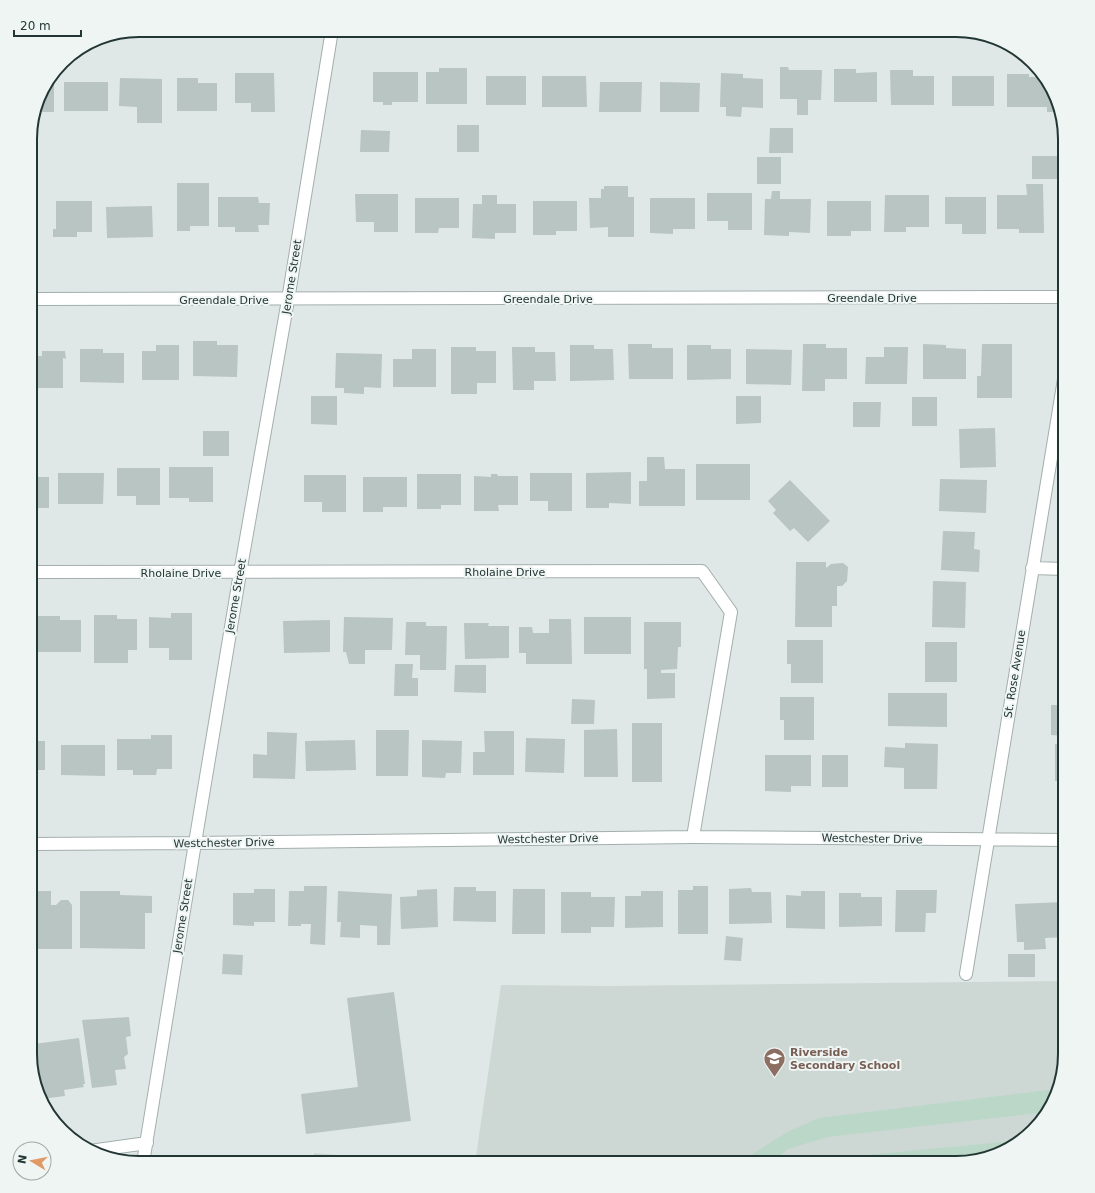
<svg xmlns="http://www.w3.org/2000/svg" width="1095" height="1193" viewBox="0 0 1095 1193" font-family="'DejaVu Sans',sans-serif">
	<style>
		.built { fill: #cdd8d5 }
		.pitch { fill: #bad7c7 }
		.building { fill: #b8c5c2 }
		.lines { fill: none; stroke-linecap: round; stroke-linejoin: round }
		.minor-casing { stroke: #a3afad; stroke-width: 14 }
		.minor { stroke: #fff; stroke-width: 12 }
		.labels { text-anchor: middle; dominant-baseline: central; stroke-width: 4; stroke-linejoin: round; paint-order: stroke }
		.street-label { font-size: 11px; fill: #223634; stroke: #eff5f3 }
		.education-label { font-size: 11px; font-weight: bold; fill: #785e54; stroke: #eff5f3; text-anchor: start }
		.rim { fill: none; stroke: #223634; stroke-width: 2 }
	</style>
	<rect width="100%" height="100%" fill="#dfe8e6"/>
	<!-- built -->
	<path class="built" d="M1065 981V1054L1054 1102 1022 1140 991 1157 956 1163H475L501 985 606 986Z
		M314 1153 433 1163H313Z"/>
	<!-- pitch -->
	<path class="pitch" d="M1057 1089 1054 1102 1046 1112 827 1137 788 1149 770 1163H743L748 1157 787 1132 819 1118Z
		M1023 1140 991 1157 956 1163H815V1160Z"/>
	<!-- building -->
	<path class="building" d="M780 67H788L789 70H822L821 100H808V115H797V99H780Z
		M439 68H467V104H426V72H439Z
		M834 69H856V73L877 72V102H834Z
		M890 70H913V76H934V105H891Z
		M373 72H418V102H392V105H383V102H373Z
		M235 73H274L275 112H251V103H235Z
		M721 73 743 74V78L763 79V108L742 107 741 117 726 116V107H720Z
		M1007 74H1029V77H1045L1059 104 1061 112H1047V107H1007Z
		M486 76H526V105H486Z
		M542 76H586L587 107H542Z
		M952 76H994V106H952Z
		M120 78 162 79V123H137V107L119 106Z
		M177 78H198V83H217V111H177Z
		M49 81H54V112H36L41 91Z
		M64 82H108V111H64Z
		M600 82H642L641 112H599Z
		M660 82 700 83 699 112H660Z
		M457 125H479V152H457Z
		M770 128H793V153H769Z
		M361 130 390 131 389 152H360Z
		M1032 156H1059V179H1032Z
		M757 157H781V184H757Z
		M177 183H209V226H190V231H177Z
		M1026 184H1043L1044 233H1019V229H997V195H1027Z
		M604 186H628V197H634V237H608V227L590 228 589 198H601V189H604Z
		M772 191H780V199H811L810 233 789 232V236L764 235 765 199H771Z
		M707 193H752V230H728V221H707Z
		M355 194H398V232H374V222H356Z
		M482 195H497V204H516V233H495V239L472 238 473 204H482Z
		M885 195H929V227H906V232H884Z
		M30 197H36L35 229H30Z
		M218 197H258L259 203H270L269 225H258L259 232H235V227H218Z
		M945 197H986V234H962V224H945Z
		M415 198H459V228H439L438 233H415Z
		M650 198H695V229H673V234L650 233Z
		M56 201H92V232H77V237H53V229H56Z
		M533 201H577V231H556V235H533Z
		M827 201H871V231H851V236H827Z
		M152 206 153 237 107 238 106 207Z
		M193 341H217V345H238L237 377 193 376Z
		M628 344H652V348H673V379H629Z
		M803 344H826V348H847V379H825V391H802Z
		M923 344 946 345V348L966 349V379H923Z
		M982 344H1012V398H977V376H981Z
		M156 345H179V380H142V351H156Z
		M570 345H594V349H613L614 380 570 381Z
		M687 345H711V349H731V379L687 380Z
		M451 347H476V351H496V383H477V394H451Z
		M512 347H535V352H555L556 381H534V390H513Z
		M884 347H908L907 384H865L866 357H884Z
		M80 349H103V353H124V383L80 382Z
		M412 349H436V387H393V359H412Z
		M746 349 792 350 791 385 746 384Z
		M42 351H65L66 359 63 358V388H30V356H42Z
		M336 353 382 354 381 388 364 387V394L344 393V388H335Z
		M311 396H337V425L311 424Z
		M736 396H761V423L736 424Z
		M912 397H937V426H912Z
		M853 402H881L880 427H853Z
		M995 428 996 467 960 468 959 429Z
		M203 431H229V456H203Z
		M647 457H664L665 469H685V506H639V481H647Z
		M696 464H750V500H696Z
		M169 467H213V502H189V498H169Z
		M117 468H160V505H136V496H117Z
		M631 472V504L609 503V508H586V473Z
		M58 473H104L103 504H58Z
		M530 473H572V511H548V501H530Z
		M417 474H461V505H441V509H417Z
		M491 474H497L498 476H518V505H498L499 511H474V476L491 477Z
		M304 475H346V512H322V502H304Z
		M30 477H49V508H30Z
		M363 477H407V507H383V512H363Z
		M940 479 987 480 986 513 939 511Z
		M790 480 830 521 808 542 794 528 790 531 773 513 776 510 768 501Z
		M943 531 975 532 974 549 980 550 979 572 941 570Z
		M796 562H826V568L831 564 843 563 848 567 847 581 842 586H837V606H832V627H795Z
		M933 581 966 582 965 628 932 627Z
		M171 613H192V660H169V648H149V617L171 618Z
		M94 615H117V619H137V650H128V663H94Z
		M37 616H60V620H81V652H37Z
		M344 617 393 618 392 650H365V664H349L346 652H343Z
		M584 617H631V654H584Z
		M549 619H571L572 664H526V653H519V627H532L533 633H549Z
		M330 620V652L284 653 283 621Z
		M406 622H426V626H447L446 670H420V655H405Z
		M644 622H681V647H678L677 669 661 670V673H675V698L647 699V669H644Z
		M464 623H489L488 626H509V658L465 659Z
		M787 640H823V683H791V664H787Z
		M925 642H957V682H925Z
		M395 664H413L412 678H418V696H394Z
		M455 665H486V693L454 692Z
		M888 693H947V727L888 726Z
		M780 697H814V740H784V720H780Z
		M572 699 595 700 594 724H571Z
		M1051 705H1065V736L1051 735Z
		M632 723H662V782H632Z
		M617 729 618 777H584V730Z
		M376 730H409L408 776H376Z
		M484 731H514V775H473V752H485Z
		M267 732 297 733 295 779 253 778V754L267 755Z
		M151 735H172V769H157L156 775H133V770H117V739H151Z
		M526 738 565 739 564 773 525 772Z
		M355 740 356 770 306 771 305 741Z
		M422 740 462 741 461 773H446L445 778 422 777Z
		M30 741H45V770H30Z
		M905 743 938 744 937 789H904V768L884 767 885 747 905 748Z
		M1055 744H1065V781H1055Z
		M61 745H105V776L61 775Z
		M765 755H811V786H791V792L765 791Z
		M822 755H848V787H822Z
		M304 886H327L325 945 310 944 311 924H301V926H288L289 891H304Z
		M693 886H708V934H678V890H693Z
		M454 887H476V891H496V922L453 921Z
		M751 888 752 892H771L772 923 729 924V889Z
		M254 889H275V922H254V926L233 925V893H254Z
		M437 889 438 927 401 929 400 897 417 896V890Z
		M513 889H545V934H512Z
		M896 890H937L936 913H926L925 932H895Z
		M30 891H51V905H56L61 900H68L72 905V949H30Z
		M80 891H120V895L152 896V913H145V949L80 948Z
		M338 891 392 894 390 945H377V926L360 925V938L340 937 341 922H337Z
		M641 891H663V927L625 928V896H641Z
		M801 891H825V929L786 928V895L801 896Z
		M561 892H591V897H615L614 927H591V933H561Z
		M839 893H861V897H882V926L839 927Z
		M1065 902V937L1045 938 1046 949 1024 950V942H1017L1015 904Z
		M726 936 743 938 741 961 724 960Z
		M223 954 243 955 242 975 222 974Z
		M1008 954H1035V977H1008Z
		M394 992 411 1121 306 1134 301 1094 358 1087 347 998Z
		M129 1017 131 1036 126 1037 128 1054 124 1057 126 1069 115 1070 117 1085 92 1088 82 1020Z
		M79 1038 85 1084H83L84 1087 64 1090 65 1096 42 1099 34 1044Z"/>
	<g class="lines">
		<defs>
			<path id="minor" d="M30 299 1065 297
				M1032 568 1065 569
				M30 572 702 571 731 612 693 837
				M30 844 195 843 693 837 1065 840
				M966 974 1065 373
				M90 1151 147 1143
				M143 1163 195 843 240 573 288 300 332 30"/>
		</defs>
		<!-- minor casing -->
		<use href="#minor" class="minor-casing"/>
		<!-- minor -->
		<use href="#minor" class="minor"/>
	</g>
	<!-- icons -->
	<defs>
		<symbol id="school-pin" viewBox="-11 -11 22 30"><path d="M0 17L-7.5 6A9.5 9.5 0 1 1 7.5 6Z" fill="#8d6e63" stroke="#eff5f3"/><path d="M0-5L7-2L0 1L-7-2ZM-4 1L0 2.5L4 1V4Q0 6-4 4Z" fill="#fff"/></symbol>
	</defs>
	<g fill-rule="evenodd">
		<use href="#school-pin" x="762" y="1046" width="25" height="34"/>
	</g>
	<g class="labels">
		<!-- street labels -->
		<g class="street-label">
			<text transform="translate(292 277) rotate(-81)">Jerome Street</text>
			<text x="872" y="298">Greendale Drive</text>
			<text x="548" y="299">Greendale Drive</text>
			<text x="224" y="300">Greendale Drive</text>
			<text x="505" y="572">Rholaine Drive</text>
			<text x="181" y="573">Rholaine Drive</text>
			<text transform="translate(236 596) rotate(-80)">Jerome Street</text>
			<text transform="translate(1015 674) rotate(-81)">St. Rose Avenue</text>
			<text transform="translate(548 839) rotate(-1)">Westchester Drive</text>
			<text transform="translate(872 839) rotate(1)">Westchester Drive</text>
			<text transform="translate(224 843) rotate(-1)">Westchester Drive</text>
			<text transform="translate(183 916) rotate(-81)">Jerome Street</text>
		</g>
		<!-- education labels -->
		<g class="education-label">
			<text x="790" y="1052">Riverside<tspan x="790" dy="13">Secondary School</tspan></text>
		</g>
	</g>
	<!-- crop -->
	<path d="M0 0H1095V1193H0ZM139 37H956A102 102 0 0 1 1058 139V1054A102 102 0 0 1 956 1156H139A102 102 0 0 1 37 1054V139A102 102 0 0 1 139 37Z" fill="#eff5f3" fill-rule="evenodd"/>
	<path class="rim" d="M139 37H956A102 102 0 0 1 1058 139V1054A102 102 0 0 1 956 1156H139A102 102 0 0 1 37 1054V139A102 102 0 0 1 139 37Z"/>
	<!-- north arrow -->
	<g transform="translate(32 1161) rotate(280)"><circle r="19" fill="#eff5f3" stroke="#9da9a7"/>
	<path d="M0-3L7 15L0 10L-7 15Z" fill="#df9a66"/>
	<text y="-6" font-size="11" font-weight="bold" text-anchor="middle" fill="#223634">N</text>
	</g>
	<!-- scale -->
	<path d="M14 30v6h67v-6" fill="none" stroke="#223634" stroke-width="2"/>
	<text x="20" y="30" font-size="12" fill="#223634" stroke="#eff5f3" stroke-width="3" paint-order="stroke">20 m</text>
</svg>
